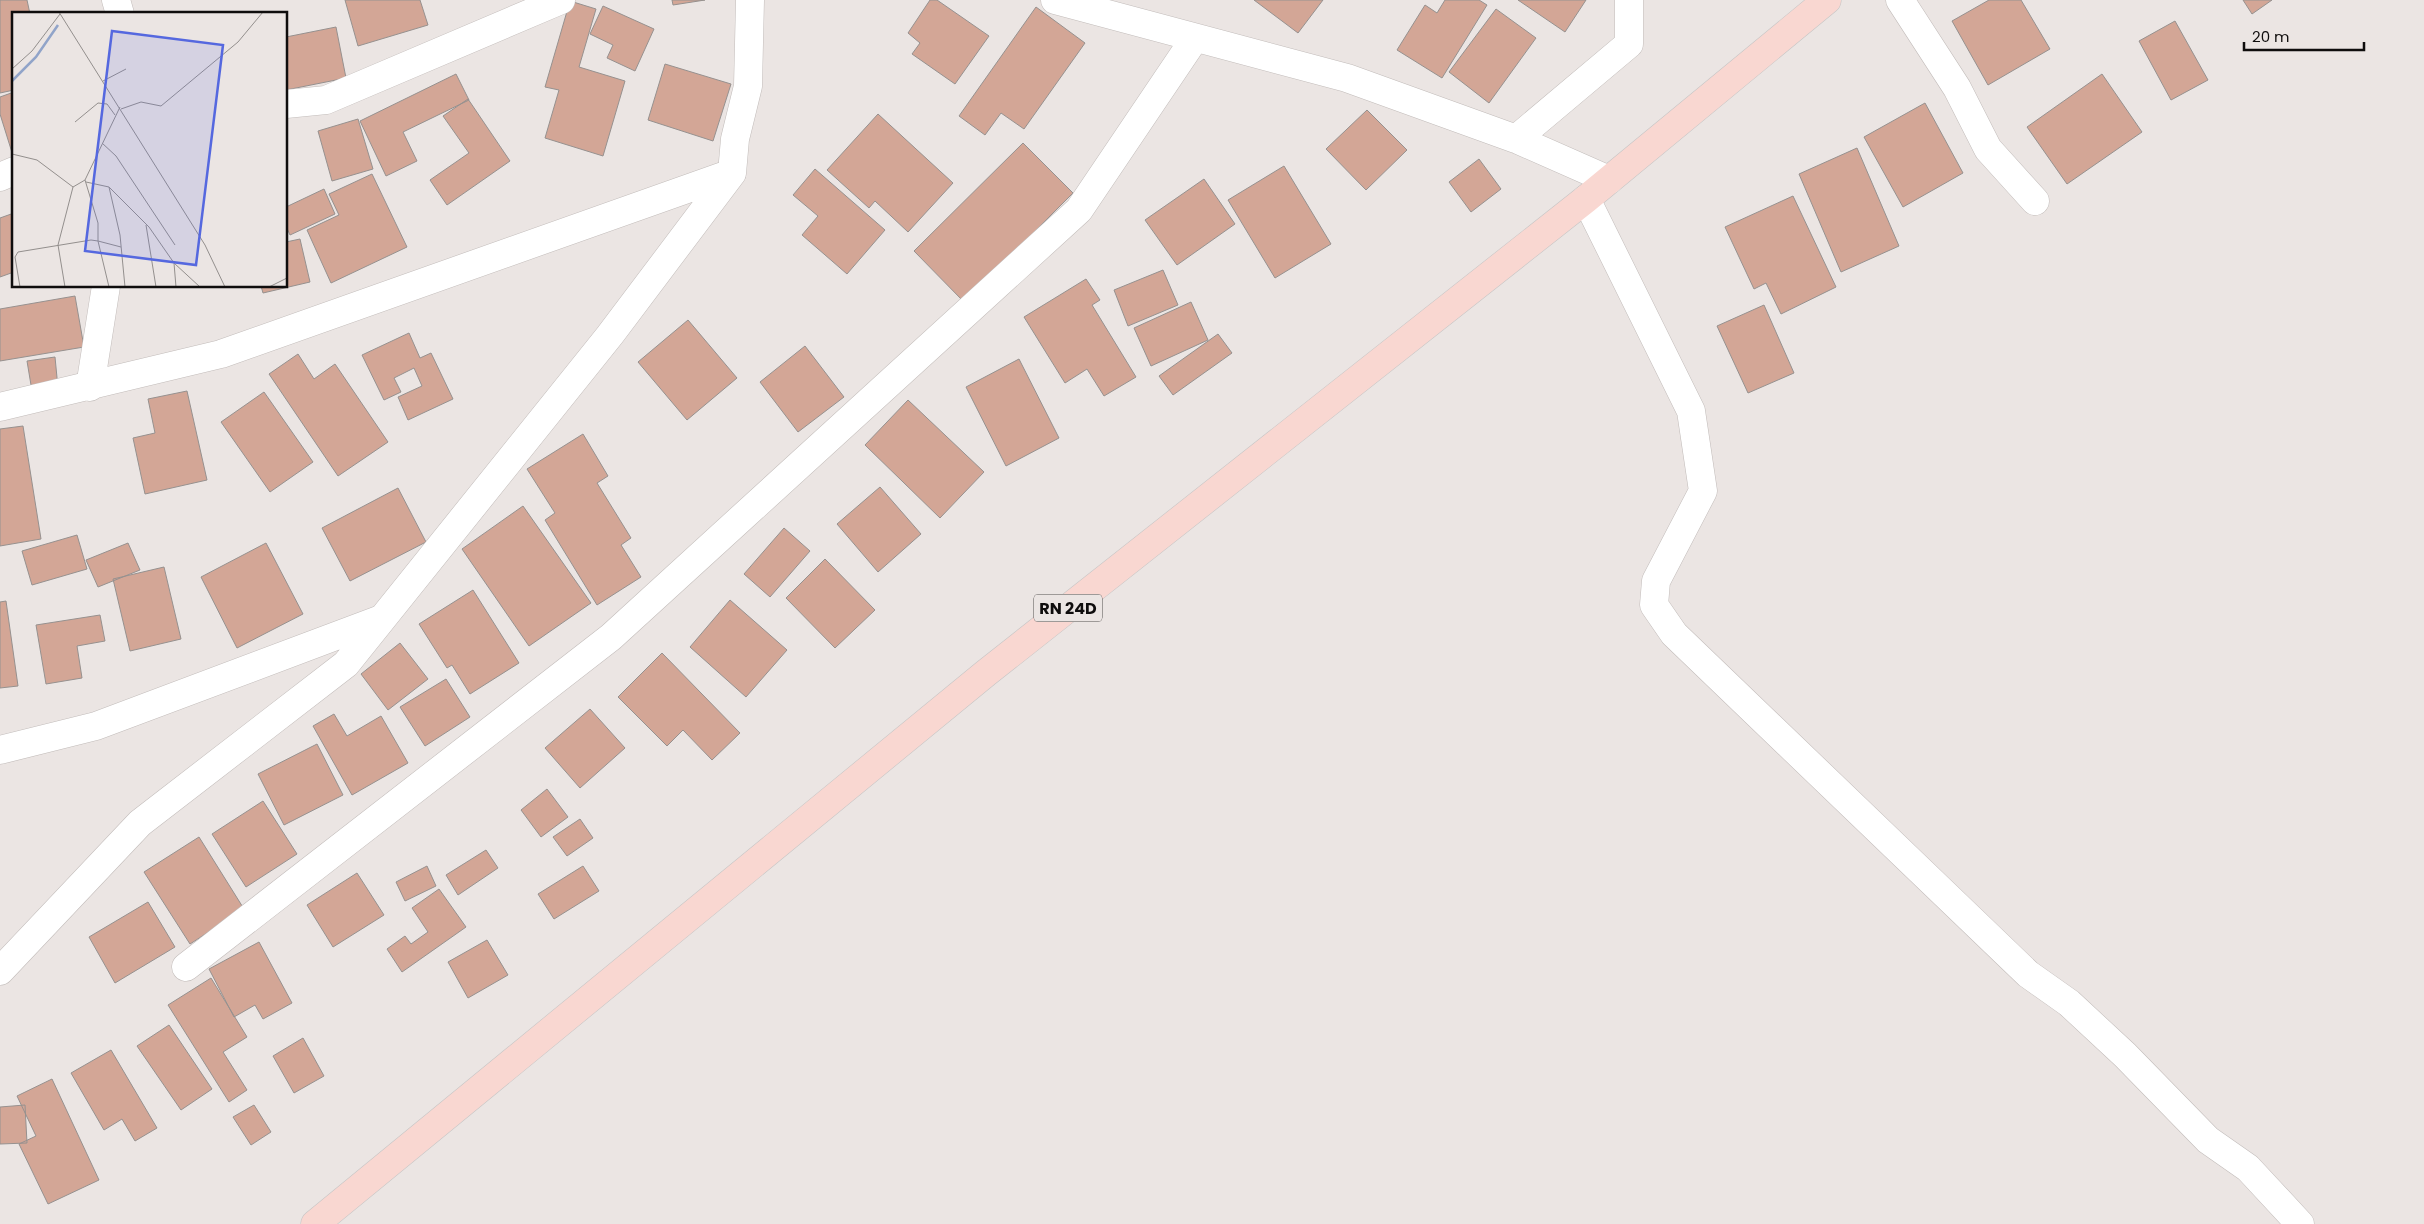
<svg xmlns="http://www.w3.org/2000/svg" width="2424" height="1224" viewBox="0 0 2424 1224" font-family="Poppins,sans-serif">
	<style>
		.building { fill: #d3a696; stroke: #96918f }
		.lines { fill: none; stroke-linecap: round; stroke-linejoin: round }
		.minor-casing { stroke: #c2bcba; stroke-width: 29 }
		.primary-casing { stroke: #c5c5c5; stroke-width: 29 }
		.minor { stroke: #fff; stroke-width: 28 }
		.primary { stroke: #f9d7d1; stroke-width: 28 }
		.labels { text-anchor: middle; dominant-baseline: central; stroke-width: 4; stroke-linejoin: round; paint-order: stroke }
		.shield { fill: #ebe5e3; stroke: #514e4d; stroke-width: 1 }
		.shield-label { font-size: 16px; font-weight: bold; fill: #0f0d0d }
		.inset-river { fill: none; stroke: #91a4c9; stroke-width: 2.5 }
		.inset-road { fill: none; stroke: #938f8d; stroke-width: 1 }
		.view { fill: #5568df; fill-opacity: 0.15; stroke: #5568df; stroke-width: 2.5 }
		.inset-edge { fill: none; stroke: #0f0d0d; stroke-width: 2.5 }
	</style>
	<rect width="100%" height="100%" fill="#ebe5e3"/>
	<!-- building -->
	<path class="building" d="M0 0H27L30 14H14V56L12 57 14 90 0 93Z
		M345 0H420L428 25 358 46Z
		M672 0H705L673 5Z
		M930 0H937L989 36 955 84 912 54 920 43 908 33Z
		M1254 0H1323L1298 33Z
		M1445 0H1479L1487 5 1442 78 1397 50 1425 5 1437 13Z
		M1518 0H1586L1565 32Z
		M1989 0H2021L2050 49 1988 85 1952 21Z
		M2243 0H2272L2252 14Z
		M570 1 596 9 579 67 625 81 603 156 545 138 559 90 545 87Z
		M603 6 654 29 635 71 607 58 613 45 590 34Z
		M1036 7 1085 43 1024 129 1001 113 985 135 959 116Z
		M1496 9 1536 38 1489 103 1449 72Z
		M2175 21 2208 80 2171 100 2139 41Z
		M336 27 346 78 286 90V37Z
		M665 64 731 84 713 141 648 120Z
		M456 74 469 100 403 132 417 161 386 176 360 121Z
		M2102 74 2142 132 2067 184 2027 127Z
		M14 92V159L0 114V97Z
		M468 99 510 161 447 205 430 180 469 153 443 116Z
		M1925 103 1963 173 1903 207 1864 137Z
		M1367 110 1407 150 1366 190 1326 149Z
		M878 114 953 183 908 232 875 201 869 208 827 170Z
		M358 119 373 169 332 181 318 131Z
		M1023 143 1073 193 964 302 914 251Z
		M1857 148 1899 246 1841 272 1799 174Z
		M1479 159 1501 189 1471 212 1449 182Z
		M1284 166 1331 244 1275 278 1228 200Z
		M815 169 885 230 847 274 802 235 818 216 793 195Z
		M372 174 407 247 331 283 307 230 339 215 329 194Z
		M1204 179 1235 224 1177 265 1145 220Z
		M324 189 335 214 290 235 286 226V207Z
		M1793 196 1836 287 1781 314 1766 283 1754 289 1725 227Z
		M14 213V272L0 277V218Z
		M300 239 310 282 263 293 261 286H286V242Z
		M1163 270 1178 305 1128 326 1114 290Z
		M1086 279 1100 300 1092 305 1136 377 1104 396 1087 369 1065 383 1024 317Z
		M75 296 84 347 0 361V309Z
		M1191 302 1208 340 1151 366 1134 328Z
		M1764 305 1794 373 1748 393 1717 326Z
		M688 320 737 378 687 420 638 362Z
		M409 333 420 358 431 353 453 399 408 420 398 397 422 386 414 368 394 378 401 392 384 400 362 355Z
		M1218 334 1232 353 1173 395 1159 376Z
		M805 346 844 397 798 432 760 382Z
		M298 354 314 379 335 364 388 442 338 476 269 374Z
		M55 357 58 388 32 391 27 361Z
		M1019 359 1059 438 1006 466 966 387Z
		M187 391 207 480 145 494 133 438 155 433 148 399Z
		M264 392 313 462 270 492 221 422Z
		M908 400 984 472 940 518 865 445Z
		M23 426 41 539 0 546V429Z
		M583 434 608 476 597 483 631 538 621 545 641 577 597 605 545 520 555 513 527 469Z
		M880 487 921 534 878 572 837 524Z
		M398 488 426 542 350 581 322 528Z
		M523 506 591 603 529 646 462 549Z
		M784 528 810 551 770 597 744 574Z
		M77 535 87 569 32 585 22 551Z
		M128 543 140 570 98 587 86 560Z
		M266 543 303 614 237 648 201 577Z
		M825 559 875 610 835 648 786 598Z
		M164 567 181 639 130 651 113 579Z
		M473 590 519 663 470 694 452 665 447 668 419 624Z
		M730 600 787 650 746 697 690 647Z
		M6 601 18 686 0 688V602Z
		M100 615 105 641 77 646 82 678 46 684 36 625Z
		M400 643 428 679 388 710 361 674Z
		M662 653 740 733 712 760 683 730 667 746 618 697Z
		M446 679 470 717 425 746 400 707Z
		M590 709 625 748 580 788 545 748Z
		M334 714 347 736 381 716 408 763 352 795 313 726Z
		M317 744 343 795 284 825 258 774Z
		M547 789 568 817 541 837 521 810Z
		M263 801 297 854 246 887 212 834Z
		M580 819 593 838 567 856 553 837Z
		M199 837 244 909 190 944 144 872Z
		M486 850 498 868 458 895 446 875Z
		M427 866 436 886 405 901 396 882Z
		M583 866 599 891 554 919 538 894Z
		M357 873 384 915 333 947 307 905Z
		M439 889 466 927 402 972 387 949 405 936 411 944 428 932 412 908Z
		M148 902 175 947 115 983 89 937Z
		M487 940 508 975 468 998 448 962Z
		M259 942 292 1003 263 1019 255 1005 234 1017 209 969Z
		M211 978 247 1037 223 1052 247 1090 229 1102 168 1005Z
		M169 1025 212 1089 181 1110 137 1046Z
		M303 1038 324 1076 294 1093 273 1056Z
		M111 1050 157 1128 135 1141 122 1119 104 1130 71 1073Z
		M52 1079 99 1180 48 1204 19 1144 36 1136 17 1096Z
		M25 1105 27 1143 0 1144V1107Z
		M254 1105 271 1132 251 1145 233 1117Z"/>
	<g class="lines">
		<defs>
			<path id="minor" d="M116 0 120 14
				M1055 0 1347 78 1516 139 1609 180
				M1900 0 1957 88 1988 149 2035 201
				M286 104 326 100 561 0
				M1516 139 1629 44V0
				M732 173 735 139 748 86 750 0
				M0 177 14 171
				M1586 199 1691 411 1703 491 1656 581 1654 605 1674 634 2028 974 2069 1003 2125 1055 2208 1140 2248 1168 2300 1224
				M90 387 106 286
				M0 407 221 354 732 173 610 335 346 664 140 823 0 971
				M0 750 96 726 381 619
				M186 967 611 637 1079 210 1195 38"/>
			<path id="primary" d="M315 1224 986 673 1586 199 1827 0"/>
		</defs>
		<!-- minor casing -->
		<use href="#minor" class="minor-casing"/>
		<!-- primary casing -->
		<use href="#primary" class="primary-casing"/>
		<!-- minor -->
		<use href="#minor" class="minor"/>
		<!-- primary -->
		<use href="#primary" class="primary"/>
	</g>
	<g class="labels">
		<!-- shield labels -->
		<rect class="shield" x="1034" y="594.5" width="68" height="27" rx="4"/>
		<g class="shield-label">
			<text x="1068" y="608">RN 24D</text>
		</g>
	</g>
	<!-- overview -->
	<g transform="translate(12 12)">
		<rect width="275" height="275" fill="#ebe5e3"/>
		<path class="inset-river" d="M0 69 24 45 46 13"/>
		<path class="inset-road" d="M47 0 193 233 213 275M0 57 20 39 48 2M91 69 114 57M109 97 129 90 149 94 226 30 251 0M63 110 86 91 95 92 103 103M90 131 104 144 163 233M0 142 25 148 61 175M73 168 86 211V229L109 235M74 170 97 175M134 213 144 275M162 251 188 275M8 275 3 245 6 240 79 228 86 229 97 275M53 275 46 233 61 175 73 168 108 95M113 275 108 223 97 175 137 215 162 251 164 275M257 275 275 266"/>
		<path class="view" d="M100 19 211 33 184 253 73 239Z"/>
		<rect width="275" height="275" class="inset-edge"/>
	</g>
	<!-- scale -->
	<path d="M2244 42v8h120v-8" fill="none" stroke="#0f0d0d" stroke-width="2.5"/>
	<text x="2252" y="42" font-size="15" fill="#0f0d0d" stroke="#ebe5e3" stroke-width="4" paint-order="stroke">20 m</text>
</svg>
